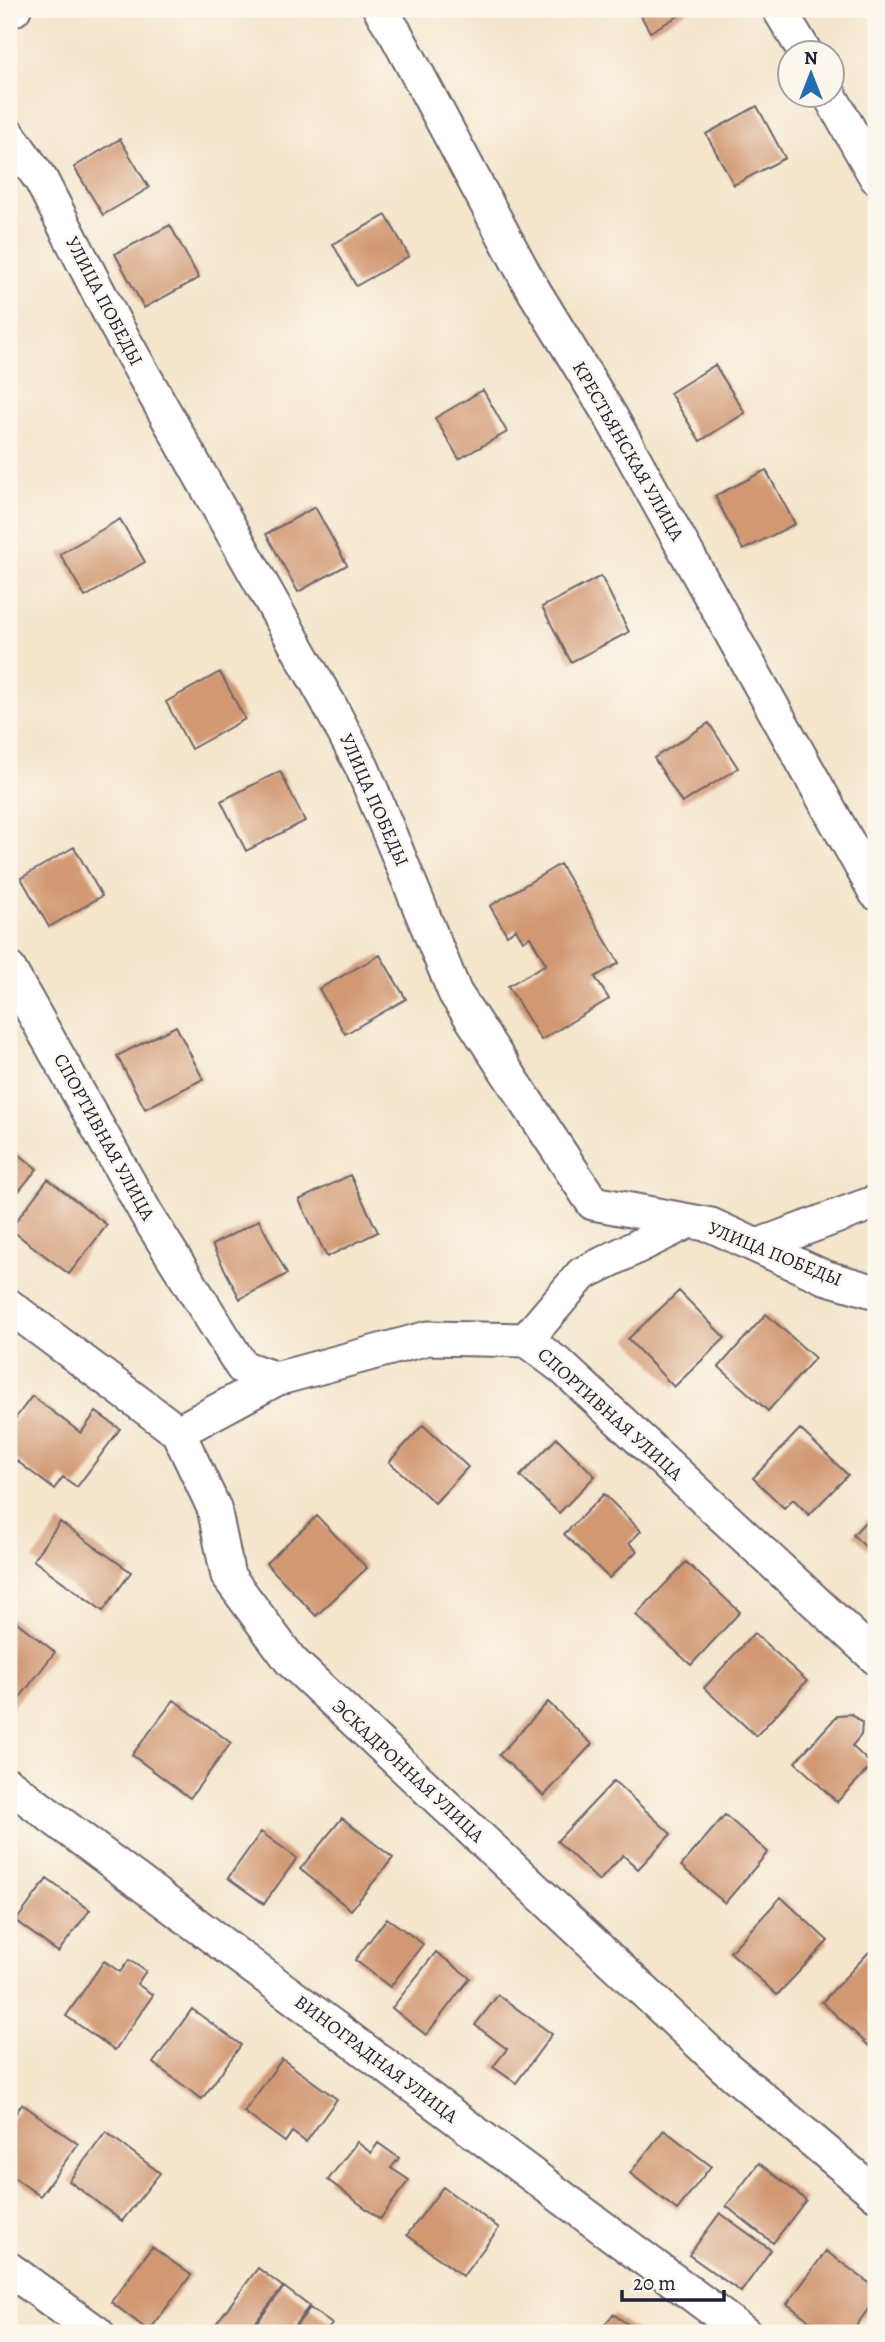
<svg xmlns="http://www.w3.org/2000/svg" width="885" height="2342" viewBox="0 0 885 2342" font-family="Alegreya,serif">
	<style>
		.building { fill: #d19872 }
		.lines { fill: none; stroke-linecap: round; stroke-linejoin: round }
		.minor-casing { stroke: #6c666d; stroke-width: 37 }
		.minor { stroke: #fff; stroke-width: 33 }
		.labels { text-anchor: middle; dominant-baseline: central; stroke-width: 5; stroke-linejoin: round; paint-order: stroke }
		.street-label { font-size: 19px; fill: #22223b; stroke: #fbf7ec }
	</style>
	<rect width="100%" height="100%" fill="#fbf7ec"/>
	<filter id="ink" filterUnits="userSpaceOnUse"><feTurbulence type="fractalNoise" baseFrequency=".0143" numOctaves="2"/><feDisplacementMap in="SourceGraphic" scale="14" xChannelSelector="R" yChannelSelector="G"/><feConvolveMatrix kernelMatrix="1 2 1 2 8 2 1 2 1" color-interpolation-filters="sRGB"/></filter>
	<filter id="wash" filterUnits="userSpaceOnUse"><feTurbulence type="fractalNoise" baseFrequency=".00686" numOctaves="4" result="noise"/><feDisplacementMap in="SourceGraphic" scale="28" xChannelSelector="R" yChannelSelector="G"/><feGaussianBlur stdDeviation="1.57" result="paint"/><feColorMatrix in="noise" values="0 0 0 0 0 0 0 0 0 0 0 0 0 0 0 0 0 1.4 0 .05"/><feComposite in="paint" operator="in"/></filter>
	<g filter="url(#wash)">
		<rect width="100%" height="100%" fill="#f4e5cb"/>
		<g id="blocks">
			<!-- building -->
			<path class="building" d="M637 9H691L650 32Z
				M757 106 785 158 734 185 706 134Z
				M120 139 149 188 103 215 74 167Z
				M386 215 409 256 356 286 333 244Z
				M170 225 199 278 144 308 115 254Z
				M715 365 745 413 700 441 670 393Z
				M483 390 507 432 459 459 435 418Z
				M766 470 795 524 743 550 715 496Z
				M315 507 347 565 298 592 266 534Z
				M120 519 145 562 85 597 60 554Z
				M601 576 629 632 571 662 542 607Z
				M220 672 245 719 191 749 166 702Z
				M709 723 738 768 682 803 654 758Z
				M280 771 305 821 246 851 221 801Z
				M74 847 102 896 49 927 21 878Z
				M560 864 619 963 595 977 609 999 541 1040 508 986 546 964 530 937 523 941 516 929 507 935 490 906Z
				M380 955 406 999 345 1034 319 989Z
				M176 1026 203 1079 145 1109 117 1056Z
				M9 1146 37 1169 9 1203Z
				M350 1175 378 1232 327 1257 299 1200Z
				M48 1179 107 1225 69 1274 10 1229Z
				M259 1220 287 1274 240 1299 212 1245Z
				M679 1291 725 1338 674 1387 628 1339Z
				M766 1314 815 1358 768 1411 719 1367Z
				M32 1396 81 1433 96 1412 120 1429 77 1487 63 1477 54 1489 9 1455V1427Z
				M423 1425 468 1467 435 1503 389 1462Z
				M800 1429 848 1475 809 1515 793 1499 784 1508 753 1478Z
				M557 1438 595 1476 559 1513 520 1476Z
				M604 1494 641 1531 629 1543 637 1551 609 1578 564 1534Z
				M876 1510V1557L853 1535Z
				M317 1516 367 1568 316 1616 266 1563Z
				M60 1522 131 1572 103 1611 33 1560Z
				M686 1562 740 1612 691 1665 636 1615Z
				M9 1616 55 1652 11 1709 9 1707Z
				M754 1633 807 1681 756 1736 704 1688Z
				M174 1700 231 1743 190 1798 132 1755Z
				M548 1702 592 1744 544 1796 499 1755Z
				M852 1714 862 1723 861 1735 852 1746 872 1765 837 1802 795 1762 838 1715Z
				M614 1781 671 1834 638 1869 623 1855 599 1881 557 1841Z
				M725 1815 768 1852 725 1903 681 1866Z
				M342 1818 393 1858 351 1910 300 1869Z
				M261 1832 297 1858 264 1904 228 1878Z
				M47 1879 90 1910 58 1952 16 1921Z
				M781 1897 828 1941 777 1995 730 1952Z
				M387 1918 423 1944 390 1987 355 1960Z
				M436 1952 470 1978 426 2035 392 2008Z
				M869 1952 876 1959V2038L869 2046 822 2002Z
				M129 1960 146 1971 137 1984 153 1995 115 2050 66 2016 104 1961 120 1972Z
				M498 1995 552 2034 516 2083 493 2067 507 2049 475 2025Z
				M192 2009 241 2045 202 2099 153 2063Z
				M282 2059 337 2099 306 2142 292 2132 285 2142 244 2112Z
				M22 2104 78 2144 40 2196 9 2174V2123Z
				M664 2130 711 2166 677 2210 630 2173Z
				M106 2132 160 2173 122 2221 69 2181Z
				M357 2142 371 2153 378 2143 399 2158 391 2168 409 2180 380 2219 328 2180Z
				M759 2163 806 2200 773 2243 726 2206Z
				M443 2187 499 2228 463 2276 407 2235Z
				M720 2213 771 2250 741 2292 689 2255Z
				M152 2247 191 2275 149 2331 111 2302Z
				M826 2251 876 2288V2298L851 2333H827L787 2304Z
				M258 2268 283 2287 247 2333H225L215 2325Z
				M284 2287 309 2306 289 2333H249Z
				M310 2308 332 2324 325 2333H291Z
				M613 2314 640 2333H598Z"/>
		</g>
	</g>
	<g filter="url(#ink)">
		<use href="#blocks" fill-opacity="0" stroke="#6c666d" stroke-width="2"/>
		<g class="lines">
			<defs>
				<path id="minor" d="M380 9 396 34 528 281 611 417 876 893
					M779 9 805 52
					M9 11 14 9
					M829 94 876 177
					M9 135 41 180 115 324 328 702 362 767 455 993 593 1203 711 1225 824 1277 876 1292
					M9 969 147 1215 242 1367 276 1379 428 1338 526 1340 562 1367 876 1658
					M757 1246 876 1202
					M9 1306 178 1432 214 1508 228 1576 291 1661 724 2066 876 2194
					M526 1340 582 1274 689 1221
					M178 1432 276 1379
					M9 1785 744 2333
					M9 2269 97 2333"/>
			</defs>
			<!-- minor casing -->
			<use href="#minor" class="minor-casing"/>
			<!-- minor -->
			<use href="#minor" class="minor"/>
		</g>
	</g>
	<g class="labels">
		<!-- street labels -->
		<g class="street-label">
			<text transform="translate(104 301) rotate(62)">УЛИЦА ПОБЕДЫ</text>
			<text transform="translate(628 451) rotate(60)">КРЕСТЬЯНСКАЯ УЛИЦА</text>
			<text transform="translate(374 800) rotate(66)">УЛИЦА ПОБЕДЫ</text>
			<text transform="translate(104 1137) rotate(61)">СПОРТИВНАЯ УЛИЦА</text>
			<text transform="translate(775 1254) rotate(22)">УЛИЦА ПОБЕДЫ</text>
			<text transform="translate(610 1414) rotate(42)">СПОРТИВНАЯ УЛИЦА</text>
			<text transform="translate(408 1771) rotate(43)">ЭСКАДРОННАЯ УЛИЦА</text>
			<text transform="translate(376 2059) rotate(37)">ВИНОГРАДНАЯ УЛИЦА</text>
		</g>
	</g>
	<!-- margin -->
	<rect width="885" height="2342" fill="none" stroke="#fbf7ec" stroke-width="35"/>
	<!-- north arrow -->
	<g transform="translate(811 74)"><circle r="33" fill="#fbf7ec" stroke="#a4a2a5" stroke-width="2"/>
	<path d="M0-5L12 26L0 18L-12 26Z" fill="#1f6fb2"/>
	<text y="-10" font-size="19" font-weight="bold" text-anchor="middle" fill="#22223b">N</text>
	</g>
	<!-- scale -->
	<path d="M622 2290v10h102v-10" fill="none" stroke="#22223b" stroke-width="3.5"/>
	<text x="633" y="2290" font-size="21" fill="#22223b" stroke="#fbf7ec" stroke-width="5" paint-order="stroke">20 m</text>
</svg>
